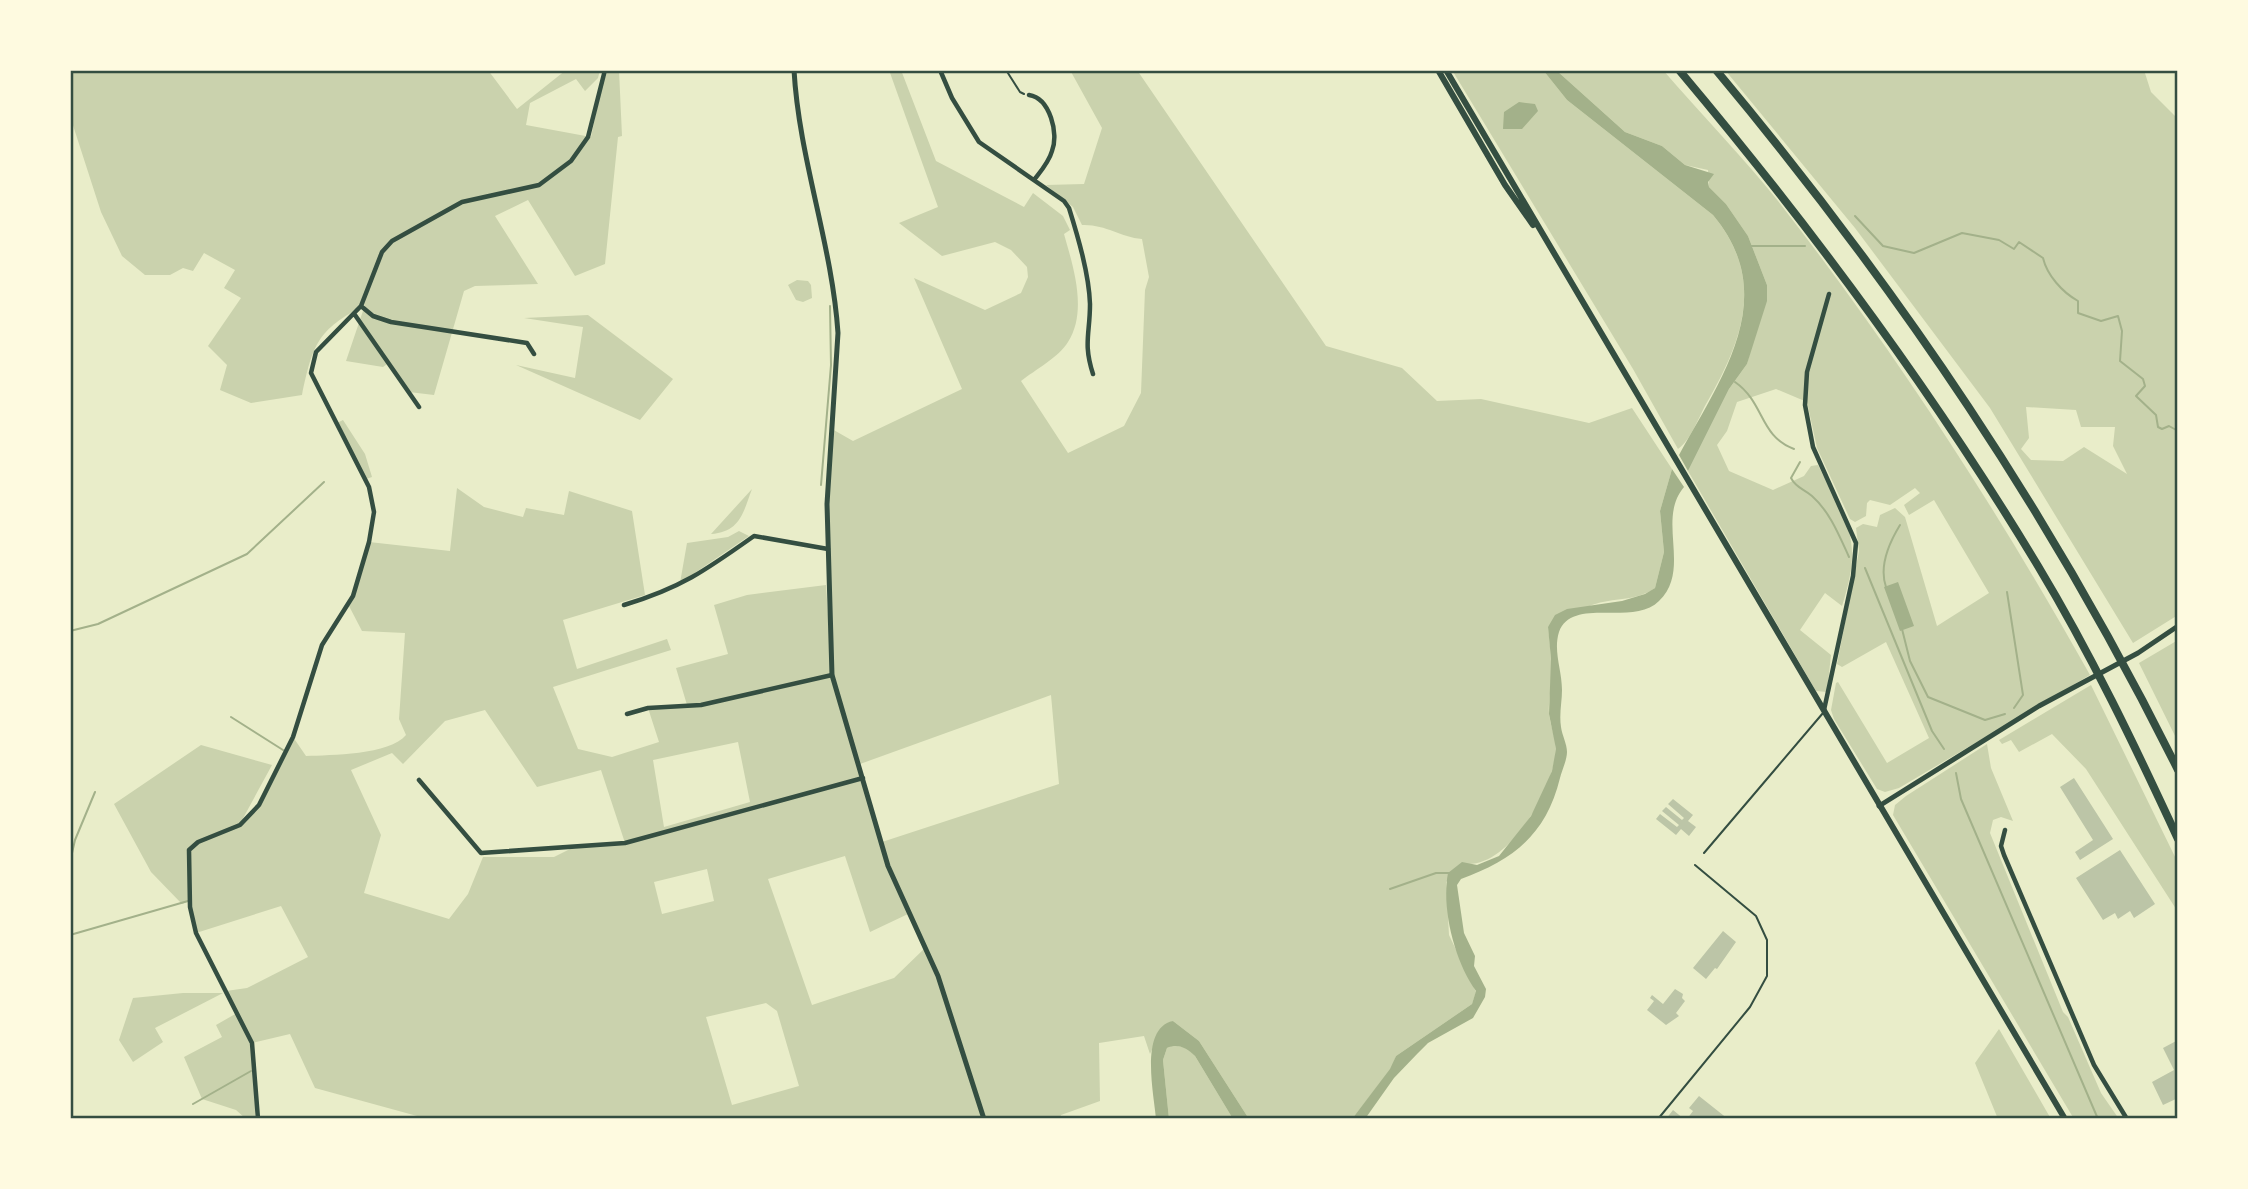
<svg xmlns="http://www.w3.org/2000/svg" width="2248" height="1189" viewBox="0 0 2248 1189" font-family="'Nunito Sans',sans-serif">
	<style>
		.green { fill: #cad2ad; fill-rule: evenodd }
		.water { fill: #a3b18a }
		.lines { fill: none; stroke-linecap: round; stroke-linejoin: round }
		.stream { stroke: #a3b18a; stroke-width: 2 }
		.building { fill: #bcc5a7 }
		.path { stroke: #344e41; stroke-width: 2 }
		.service { stroke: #344e41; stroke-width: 2 }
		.minor { stroke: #344e41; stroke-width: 4.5 }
		.tertiary { stroke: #344e41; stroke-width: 5 }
		.secondary { stroke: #344e41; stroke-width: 6 }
		.motorway { stroke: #344e41; stroke-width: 8 }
		.neatline { fill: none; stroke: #344e41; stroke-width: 2.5 }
	</style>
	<rect width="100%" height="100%" fill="#e9edc9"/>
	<!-- green -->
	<path class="green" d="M196 70H488L517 109 566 70H600L598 78 585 91 576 79 530 103 526 125 591 137 602 85 608 70H619L622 136 618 137 605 264 575 276 528 200 495 216 538 284 475 286 464 291 434 395 409 392 390 362 383 367 346 361 365 305C317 330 313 344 302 395L251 403 220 390 227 365 208 346 241 298 224 288 235 270 204 253 193 271 183 268 170 275H145L122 256 101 212 70 116V71L196 73Z
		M889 70H901L936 161 1024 207 1033 193 1063 216 1070 230 1064 234C1073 266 1088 311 1068 342 1059 357 1035 370 1021 381L1068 453 1124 426 1141 393 1145 290 1149 277 1142 239C1120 237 1105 224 1082 225L1073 207 1046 185 1084 184 1102 128 1070 70H1137L1326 346 1402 368 1437 401 1481 399 1589 423 1632 408 1672 469 1660 511 1664 552 1655 588C1635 602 1614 597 1592 605 1577 611 1563 620 1548 627 1550 645 1552 663 1551 681 1551 691 1548 703 1549 713 1550 725 1556 738 1556 750 1554 788 1510 866 1467 864L1446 882 1449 935 1476 992 1472 1004 1396 1056 1391 1069 1352 1119H1249L1199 1041 1173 1021 1161 1029 1150 1054 1144 1036 1099 1043 1100 1101 1061 1115 1060 1119H428L315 1088 290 1034 252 1043 256 1068 255 1119H246L236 1110 202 1099 184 1057 222 1037 216 1025 237 1013 226 991 247 988 308 957 281 906 196 933 189 901 182 904 151 872 114 804 201 745 272 765 241 822 259 805 293 737 306 756C330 755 390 755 406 735L399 719 405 633 362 631 349 606 369 542 450 551 457 488 484 507 523 517 526 508 564 515 569 491 632 511 645 595 563 620 577 669 667 639 671 650 553 687 578 749 612 757 659 742 648 708 687 705 676 668 728 654 714 605 747 595 826 585 832 675 827 504 832 429 853 441 962 389 914 278 985 310 1021 293 1028 277 1027 267 1011 250 995 242 942 256 899 223 938 207ZM1051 695 1059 784 882 842 860 764ZM485 710 537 787 601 770 625 843 570 849 554 857H483L468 894 449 919 364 893 381 835 351 770 392 753 403 764 445 721ZM738 742 750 802 664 827 653 760ZM845 856 870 932 908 914 925 948 894 978 812 1005 768 879ZM707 869 714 901 662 914 654 882ZM766 1003 777 1011 799 1086 732 1105 706 1017Z
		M1452 70H1543L1567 100 1713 215C1766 279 1743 340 1706 404 1699 417 1690 441 1678 449L1633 369Z
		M1556 70H1663C1701 114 1742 156 1778 201 1895 351 1997 509 2090 675L1899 788 1885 792 1877 789 1834 719 1831 710 1836 683 1838 682 1887 763 1929 738 1886 642 1842 667 1837 664 1859 551 1856 528 1863 524 1877 527 1880 515 1895 508 1905 517 1937 626 1989 593 1934 500 1909 515 1904 505 1920 493 1915 488 1890 505 1870 500 1867 503 1866 516 1855 522 1850 519 1817 448 1807 402 1776 389 1737 402 1727 431 1717 445 1729 471 1773 490 1804 476 1811 466 1818 465C1847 524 1864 538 1842 606L1825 593 1800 630 1831 655 1827 692 1816 691 1688 471 1729 389 1747 364 1767 285 1748 236 1726 204 1709 187 1708 170 1685 165 1662 146 1625 132Z
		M1725 70H2144L2151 92 2178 119V615L2133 643 1990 408 1855 228ZM2026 407 2076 410 2081 427H2115L2113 446 2127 474 2084 447 2063 461 2031 460 2021 449 2029 438Z
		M797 280 808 281 811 285 812 298 803 302 796 300 788 285Z
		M588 315 673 379 640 420 516 365 575 378 583 327 524 318Z
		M343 420 365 454 372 477 366 479 337 423Z
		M752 489C743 513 740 532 711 534Z
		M739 531 749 536 680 583 687 543 728 537Z
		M2178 640V742L2139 663Z
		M2091 685 2178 863V912L2086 769 2052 734 2019 752 2011 740 2002 744 1999 740Z
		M1987 744 1991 768 2013 821 2001 817 1993 820 1990 833 2063 1012 2068 1017 2101 1093 2119 1119H2074L1893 815 1895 805 1906 796Z
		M183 993H223L155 1028 163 1042 133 1062 119 1040 133 998Z
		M1999 1029 2051 1119H1998L1975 1063Z
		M1173 1045 1187 1048 1195 1056 1233 1119H1169L1163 1060 1167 1048Z"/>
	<!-- water -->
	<path class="water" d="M1543 70H1556L1625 132 1662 146 1685 165 1714 174 1708 182 1709 187 1726 204 1748 236 1767 285V301L1747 364 1729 389 1688 471 1679 455C1721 378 1782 297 1713 215L1567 100Z
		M1519 102 1535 104 1538 111 1522 129H1503L1504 112Z
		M1672 469 1684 487C1656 520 1692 569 1659 601 1633 627 1572 596 1559 632 1553 651 1562 670 1562 690 1562 702 1559 714 1561 727 1562 735 1567 744 1567 752 1567 760 1562 770 1560 778 1546 835 1513 860 1461 879L1457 885 1464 933 1475 956 1474 966 1486 989 1485 997 1473 1018 1428 1043 1418 1053 1394 1078 1365 1119H1352L1390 1069 1396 1056 1472 1004 1476 991C1455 962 1441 909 1448 873L1462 862 1477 865 1499 856 1531 816 1552 771 1556 749 1549 714 1551 659 1548 627 1555 615 1567 609 1622 601 1645 594 1655 588 1664 552 1660 511Z
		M1898 582 1914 626 1900 631 1884 587Z
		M1173 1021 1199 1041 1249 1119H1233L1195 1056C1187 1048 1178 1043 1167 1048L1163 1060 1169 1119H1156C1154 1094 1139 1028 1173 1021Z"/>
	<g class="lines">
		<!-- stream -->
		<path class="stream" d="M1855 216 1883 246 1914 253 1962 233 1999 240 2014 249 2019 242 2043 258C2047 275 2062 292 2078 301V313L2101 321 2118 316 2122 331 2120 361 2143 379 2145 386 2136 396 2156 415 2158 427 2162 429 2169 426 2178 431
			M1750 246H1805
			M1735 382C1765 403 1759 436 1794 449
			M1800 462 1791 478C1796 488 1804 489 1812 496 1830 512 1839 535 1849 557
			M821 485 831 365 830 306
			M1865 568 1932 731 1944 749
			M1886 587C1879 567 1889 543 1900 525
			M2007 592 2023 695 2014 708
			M1902 629 1910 661 1928 697 1985 720 2005 714
			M70 631 98 624 247 554 324 482
			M231 717 283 750
			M1956 773 1961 799 2098 1119
			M70 862 75 840 95 792
			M1390 889 1436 873H1449
			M70 935 188 901
			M193 1104 251 1071"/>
	</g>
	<!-- building -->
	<path class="building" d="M2074 778 2113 839 2080 860 2075 852 2093 840 2060 787Z
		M1673 799 1693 815 1688 821 1696 827 1689 836 1681 829 1676 835 1656 819 1660 814 1677 827 1679 825 1662 811 1666 807 1682 820 1684 818 1668 804Z
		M2120 850 2155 904 2134 918 2130 911 2118 919 2115 913 2103 920 2076 878Z
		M1723 931 1736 942 1717 969 1715 968 1706 979 1693 968Z
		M1675 989 1683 994 1682 998 1685 1001 1676 1013 1679 1016 1666 1025 1647 1010 1654 1001 1650 998 1652 995 1663 1004Z
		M2178 1040V1098L2163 1105 2152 1082 2174 1070 2163 1048Z
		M1699 1096 1728 1119H1687L1693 1111 1689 1108Z
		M1673 1110 1684 1119H1666Z"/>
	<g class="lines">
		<!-- path -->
		<path class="path" d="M1006 70 1020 92 1024 94"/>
		<!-- service -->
		<path class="service" d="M1704 853 1823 713
			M1658 1119 1750 1007 1767 976V940L1756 916 1695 865"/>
		<!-- minor -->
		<path class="minor" d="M940 70 952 98 979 142 1064 201 1069 208C1078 237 1089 274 1090 304 1090 334 1083 343 1093 374
			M1029 95C1050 98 1059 134 1052 151 1049 162 1041 171 1034 180
			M361 306 373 316 391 322 527 343 534 354
			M355 315 419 407
			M624 605C681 588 706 570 754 536L828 549
			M1824 710 1853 576 1856 543 1813 447 1805 405 1807 372 1829 294
			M627 714 648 708 701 705 832 675
			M419 780 481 853 625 843 863 778
			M2005 830 2001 846 2004 855 2094 1065 2127 1119
			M258 1119 252 1043 196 933 190 907 189 850 198 842 240 825 259 805 293 737 322 645 353 596 369 542 374 512 369 487 311 373 316 352 361 306 382 252 392 241 462 202 539 185 571 161 588 137 605 70"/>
		<!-- tertiary -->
		<path class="tertiary" d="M794 70C799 159 832 244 838 333L827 504 832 675 888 866 938 976 984 1119
			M1879 806 2039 706 2138 653 2178 626"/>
		<!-- secondary -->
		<path class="secondary" d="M1438 70 1505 185 1533 225
			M1446 70 2065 1119"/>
		<!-- motorway -->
		<path class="motorway" d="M1679 70C1811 227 1932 390 2038 566 2091 654 2135 746 2178 839
			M1716 70C1899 289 2051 514 2178 770"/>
	</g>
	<!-- border -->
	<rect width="2248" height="1189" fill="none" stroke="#fefae0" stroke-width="144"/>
	<rect x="72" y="72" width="2104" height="1045" class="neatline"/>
</svg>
